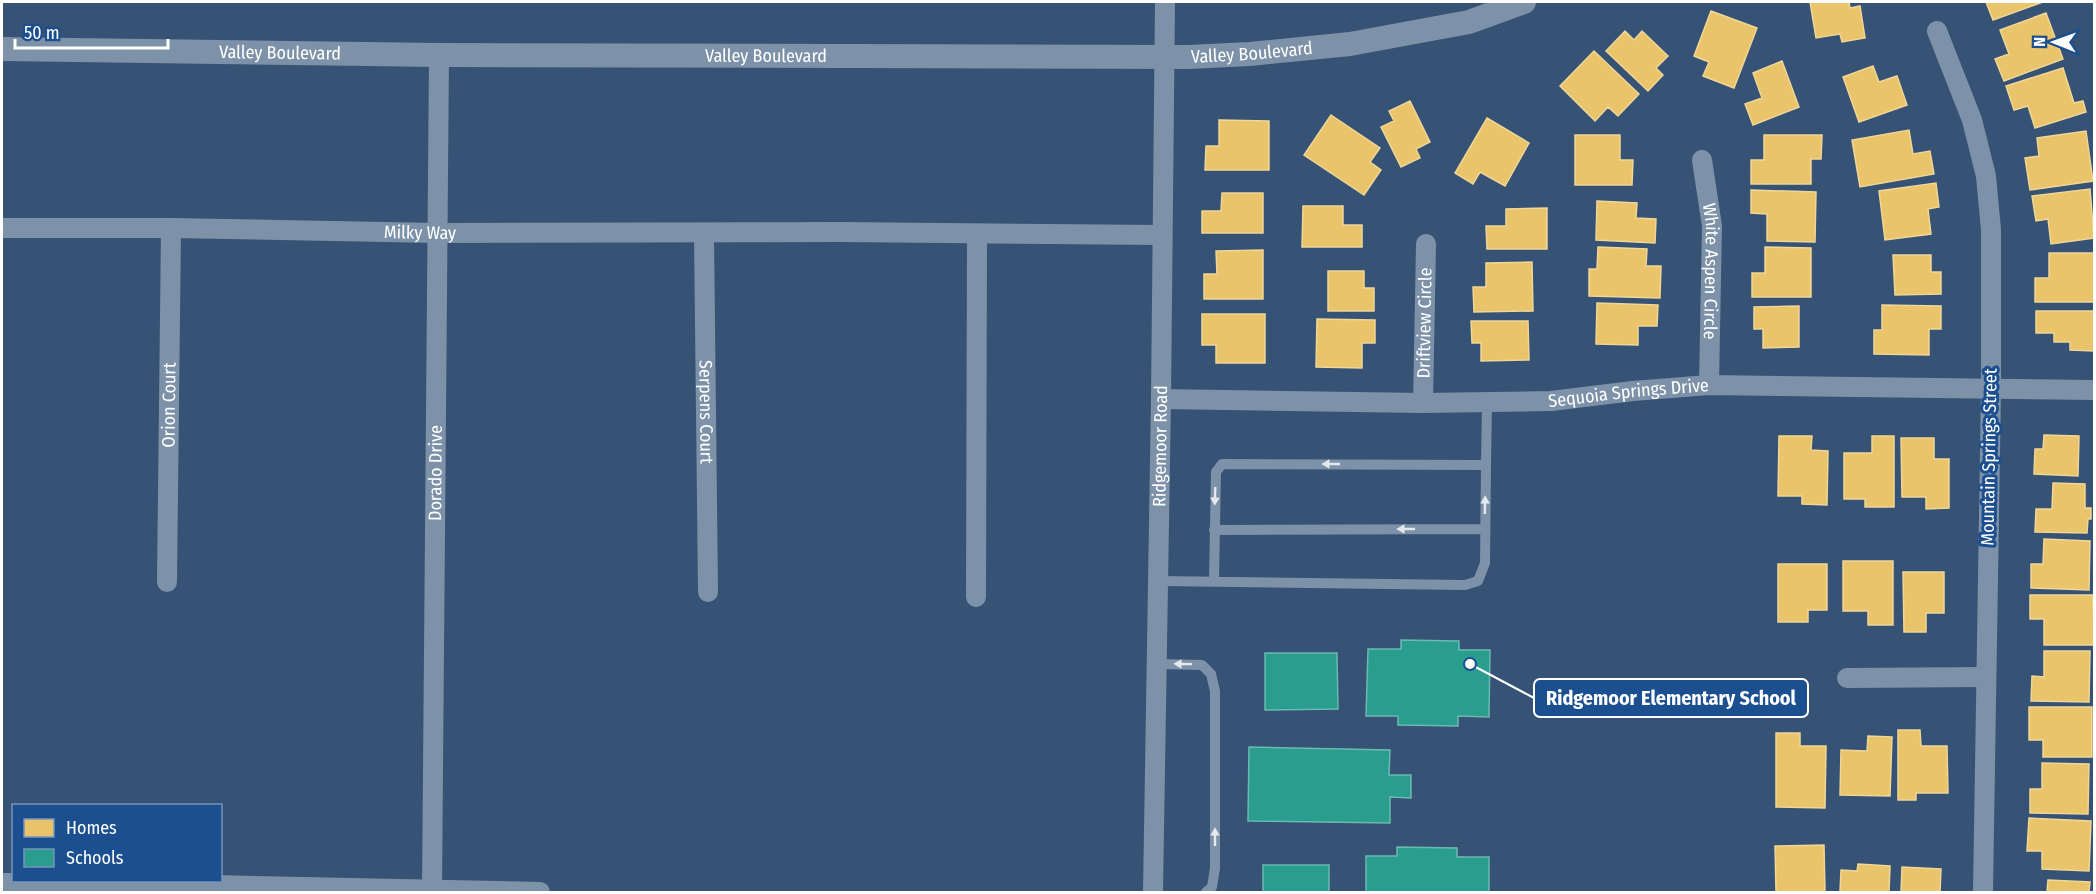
<svg xmlns="http://www.w3.org/2000/svg" width="2096" height="894" viewBox="0 0 2096 894" font-family="'Fira Sans Condensed',sans-serif">
	<style>
		.homes { fill: #e9c46a; stroke: #f0d697; stroke-width: 1.5 }
		.schools { fill: #2a9d8f; stroke: #6abab1; stroke-width: 1.5 }
		.lines { fill: none; stroke-linecap: round; stroke-linejoin: round }
		.service { stroke: #7d92a8; stroke-width: 10 }
		.minor { stroke: #7d92a8; stroke-width: 20 }
		.tertiary { stroke: #7d92a8; stroke-width: 24 }
		.oneway { fill: #e5e9ee }
		.labels { text-anchor: middle; dominant-baseline: central; stroke-width: 6; stroke-linejoin: round; paint-order: stroke }
		.street-label { font-size: 18px; fill: #fff; stroke: #1b4f8f }
		.leader { fill: none; stroke: #fff; stroke-width: 2 }
		.callout-dot { fill: #fff; stroke: #1b4f8f; stroke-width: 2 }
		.callout { fill: #1b4f8f; stroke: #fff; stroke-width: 2 }
		.callout-label { font-size: 20px; text-anchor: middle; font-weight: bold; fill: #fff }
	</style>
	<rect width="100%" height="100%" fill="#365274"/>
	<!-- homes -->
	<path class="homes" d="M1810 2H1849L1850 8 1860 6 1865 38 1842 42 1840 34 1816 38Z
		M1986 2H2043L1993 20Z
		M1711 11 1757 28 1734 88 1703 76 1709 62 1694 56Z
		M2046 13 2063 59 2004 81 1995 59 2009 54 2000 30Z
		M1625 31 1634 40 1642 31 1668 56 1656 68 1663 75 1648 91 1606 51Z
		M1594 51 1639 94 1618 116 1608 107 1595 121 1560 86Z
		M1782 61 1799 107 1753 125 1745 104 1762 98 1753 73Z
		M1873 66 1879 82 1897 76 1907 105 1859 122 1843 77Z
		M2063 68 2074 103 2083 101 2086 112 2035 128 2028 106 2014 110 2006 86Z
		M1410 101 1430 142 1416 149 1420 158 1401 167 1381 127 1394 121 1389 111Z
		M1331 115 1380 148 1370 162 1381 170 1364 195 1304 155Z
		M1487 118 1529 143 1505 186 1480 172 1473 184 1455 173Z
		M1219 120 1269 121V170H1205L1206 146H1219Z
		M1909 130 1913 154 1930 151 1934 174 1860 187 1852 140Z
		M2086 131 2093 181 2030 190 2025 158 2039 156 2037 138Z
		M1575 135H1620V160H1633L1632 185H1575Z
		M1764 135H1822L1821 159H1811V184H1751V160H1764Z
		M1936 183 1939 207 1928 209 1931 234 1885 240 1879 191Z
		M2090 189 2094 238 2051 244 2048 219 2036 221 2032 196Z
		M1751 190 1816 192 1815 242 1767 241V214L1751 213Z
		M1222 193H1263V233H1202V211H1221Z
		M1597 201 1637 203 1636 218 1656 219 1655 243 1596 240Z
		M1303 206H1343V225H1362V247H1302Z
		M1547 208V249H1487L1486 226H1506V209Z
		M1598 247 1647 249 1646 266H1661L1660 298 1589 296V269H1597Z
		M1765 247 1811 248V297H1752V273H1765Z
		M1263 250V299H1204V274H1217L1216 251Z
		M2049 253H2094V302H2035V278H2049Z
		M1893 255H1931V272H1941V294L1895 295Z
		M1532 262 1533 311 1474 312 1473 287H1486V263Z
		M1328 271H1364V288H1374V311H1328Z
		M1597 303 1658 305 1657 326H1638V345L1596 344Z
		M1882 305 1941 306V329H1929V355L1874 354V330H1882Z
		M1799 306V347L1763 348V329H1754V307Z
		M2036 311H2094V351L2070 350V342H2054V333H2036Z
		M1202 314H1265V363H1216V345H1202Z
		M1317 319 1375 320V343H1362V368L1316 367Z
		M1471 321H1528L1529 360 1481 361V343H1472Z
		M2044 435 2079 436 2078 476 2034 474 2035 449H2043Z
		M1779 436H1812L1811 450 1828 451 1827 505 1802 504V496H1778Z
		M1872 436H1894V507H1865V499H1844V453H1872Z
		M1901 438H1934V459H1949V508L1926 509V497H1902Z
		M2053 483 2085 484V508H2091V519H2088L2087 533 2035 532 2036 509H2052Z
		M2044 539 2090 541 2089 590 2031 588V564H2043Z
		M1843 561H1893V625H1868V611H1843Z
		M1778 564H1827V610H1808V622H1778Z
		M1903 572H1944V613H1926V632H1904Z
		M2030 595H2093L2094 645H2044V619H2030Z
		M2044 651H2090L2089 702 2031 701 2032 676 2044 677Z
		M2029 707H2092V757H2043V740H2029Z
		M1898 730H1920L1921 746H1947L1948 793H1916V800H1898Z
		M1776 733H1800V746H1826L1825 808 1776 807Z
		M1868 736 1892 737 1890 796 1840 795 1841 750 1867 751Z
		M2042 763 2089 764 2088 814 2030 813V789H2042Z
		M2029 818 2091 821 2089 871 2042 869V851H2027Z
		M1824 845 1825 892H1776L1775 846Z
		M1858 864 1890 866 1889 892H1840L1841 870 1857 871Z
		M1902 867 1941 869 1940 892H1901Z
		M2048 880 2090 882 2089 892H2047Z"/>
	<!-- schools -->
	<path class="schools" d="M1401 640 1459 641V650H1490L1489 717 1458 716V726L1398 725V716H1366L1368 649H1401Z
		M1265 653H1337L1338 709 1265 710Z
		M1249 747 1390 750 1389 775H1411V798L1390 797V823L1248 821Z
		M1397 847 1457 848V857H1489V892H1366V856H1397Z
		M1263 865H1329V892H1263Z"/>
	<g class="lines">
		<!-- service -->
		<path class="service" d="M1486 465 1487 402
			M1214 530 1485 529
			M1158 581 1465 585 1478 581 1485 563 1486 465 1222 464 1216 472 1214 581
			M1157 664 1202 665 1211 674 1215 691V868L1212 887 1206 892"/>
		<!-- minor -->
		<g class="minor">
			<path d="M1937 31 1972 120 1986 176 1991 230V389L1983 892"/>
			<path id="s1" d="M1702 160 1712 226 1709 385"/>
			<path id="s2" d="M2 228H171L438 233 841 232 1161 235"/>
			<path id="s3" d="M704 234 708 592"/>
			<path id="s4" d="M1161 399 1423 403 1551 401 1633 391 1709 385 2094 390"/>
			<path id="s5" d="M1423 403 1426 244"/>
			<path id="s6" d="M167 582 171 228"/>
			<path d="M976 597 977 235"/>
			<path d="M1847 678 1986 677"/>
			<path d="M2 883 213 885 540 892"/>
			<path id="s7" d="M432 890 439 55"/>
			<path id="s8" d="M1153 892 1161 399 1165 2"/>
		</g>
		<!-- tertiary -->
		<path class="tertiary" id="s9" d="M2 49 439 55 1188 57 1250 54 1350 44 1469 22 1524 2"/>
	</g>
	<!-- one-way arrows -->
	<defs><path id="oneway-solid" d="M-6-.8H1V-3.2L6.5 0L1 3.2V.8H-6Z" transform="scale(1.5)"/></defs>
	<g class="oneway">
		<use href="#oneway-solid" transform="translate(1331 464) rotate(-180)"/>
		<use href="#oneway-solid" transform="translate(1215 496) rotate(92)"/>
		<use href="#oneway-solid" transform="translate(1485 505) rotate(-89)"/>
		<use href="#oneway-solid" transform="translate(1406 529) rotate(180)"/>
		<use href="#oneway-solid" transform="translate(1183 664) rotate(-179)"/>
		<use href="#oneway-solid" transform="translate(1215 837) rotate(-90)"/>
	</g>
	<g class="labels">
		<!-- street labels -->
		<g class="street-label">
			<text stroke="none"><textPath href="#s9" startOffset="1250">Valley Boulevard</textPath></text>
			<text stroke="none"><textPath href="#s9" startOffset="278">Valley Boulevard</textPath></text>
			<text stroke="none"><textPath href="#s9" startOffset="764">Valley Boulevard</textPath></text>
			<text stroke="none"><textPath href="#s2" startOffset="418">Milky Way</textPath></text>
			<text stroke="none"><textPath href="#s1" startOffset="112">White Aspen Circle</textPath></text>
			<text stroke="none"><textPath href="#s5" startOffset="80">Driftview Circle</textPath></text>
			<text stroke="none"><textPath href="#s4" startOffset="468">Sequoia Springs Drive</textPath></text>
			<text stroke="none"><textPath href="#s6" startOffset="177">Orion Court</textPath></text>
			<text stroke="none"><textPath href="#s3" startOffset="178">Serpens Court</textPath></text>
			<text stroke="none"><textPath href="#s8" startOffset="446">Ridgemoor Road</textPath></text>
			<text transform="translate(1989 457) rotate(-89)">Mountain Springs Street</text>
			<text stroke="none"><textPath href="#s7" startOffset="417">Dorado Drive</textPath></text>
		</g>
	</g>
	<!-- callouts -->
	<path class="leader" d="M1470 664L1534 698"/>
	<circle class="callout-dot" cx="1470" cy="664" r="6"/>
	<rect class="callout" x="1534" y="679" width="274" height="38" rx="6"/>
	<g class="callout-label">
		<text x="1671" y="705">Ridgemoor Elementary School</text>
	</g>
	<!-- border -->
	<rect width="2096" height="894" fill="none" stroke="#ffffff" stroke-width="6"/>
	<!-- legend -->
	<rect x="12" y="804" width="210" height="78" fill="#1b4f8f" stroke="#7695bc" stroke-width="1.5"/>
	<rect x="24" y="819" width="30" height="18" fill="#e9c46a" stroke="#7695bc" stroke-width="1.5"/>
	<text x="66" y="834" font-size="18" fill="#ffffff">Homes</text>
	<rect x="24" y="849" width="30" height="18" fill="#2a9d8f" stroke="#7695bc" stroke-width="1.5"/>
	<text x="66" y="864" font-size="18" fill="#ffffff">Schools</text>
	<!-- north arrow -->
	<g transform="translate(2054 42) rotate(271)" stroke="#1b4f8f" stroke-width="4.5" paint-order="stroke">
	<path d="M0-4.5L10 22L0 15L-10 22Z" fill="#ffffff"/>
	<text y="-9" font-size="16" font-weight="bold" text-anchor="middle" fill="#ffffff">N</text>
	</g>
	<!-- scale -->
	<path d="M15 39v9h153v-9" fill="none" stroke="#ffffff" stroke-width="3"/>
	<text x="24" y="39" font-size="18" fill="#ffffff" stroke="#1b4f8f" stroke-width="4.5" paint-order="stroke">50 m</text>
</svg>
